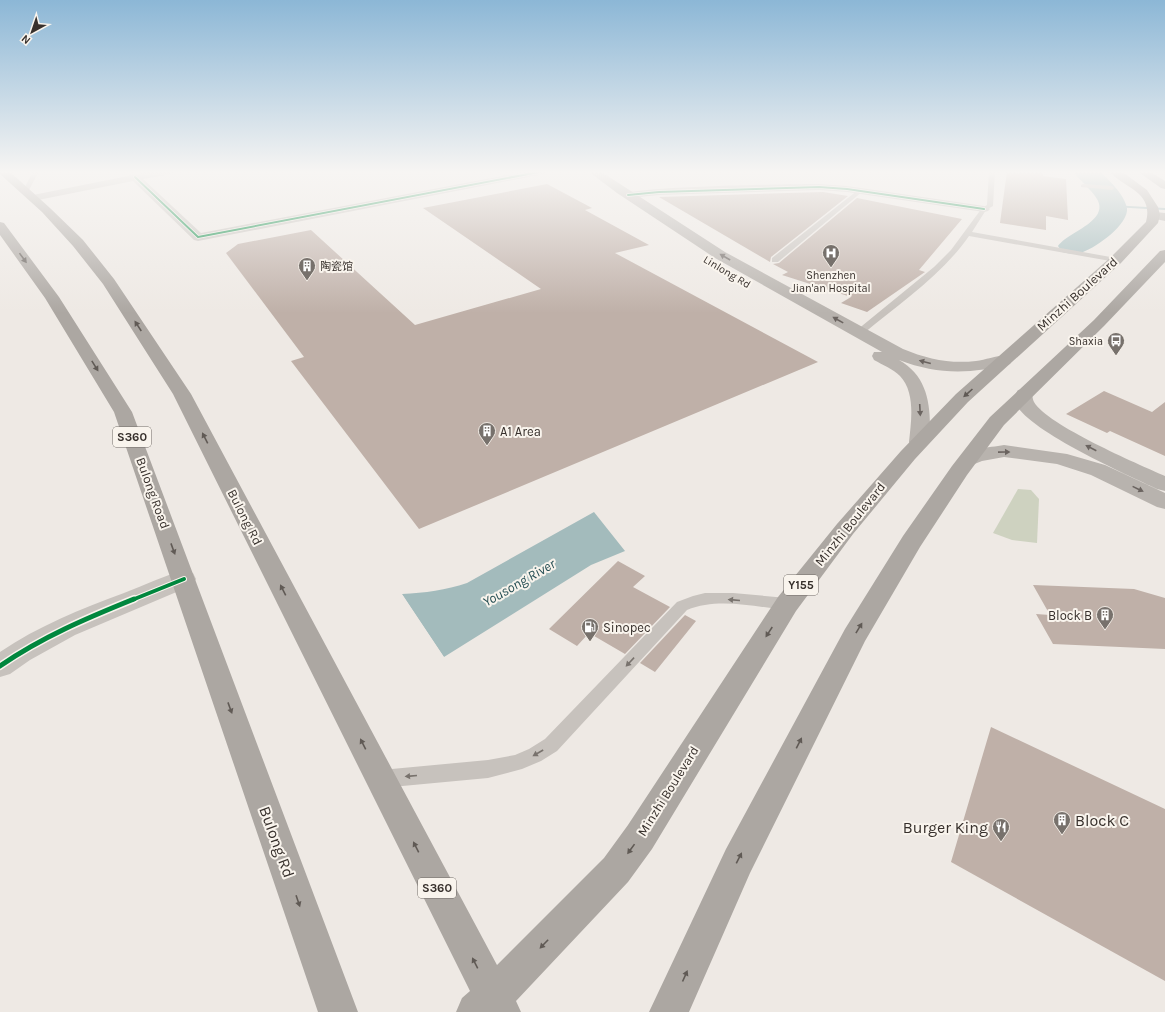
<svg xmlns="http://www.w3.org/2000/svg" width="1165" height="1012" viewBox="0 0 1165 1012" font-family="Karla,'Noto Sans SC',sans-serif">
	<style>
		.green { fill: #ced2c0 }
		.water { fill: #a3bbbc }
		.pier { fill: #eee9e4 }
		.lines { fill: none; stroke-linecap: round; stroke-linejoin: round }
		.stream { fill: #a3bbbc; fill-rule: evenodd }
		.river { fill: #a3bbbc; fill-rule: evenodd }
		.building { fill: #bfb0a8 }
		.lane { fill: #c7c2bd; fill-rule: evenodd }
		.street { fill: #c7c2bd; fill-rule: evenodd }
		.secondary { fill: #b8b3ae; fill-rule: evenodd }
		.primary { fill: #aca7a2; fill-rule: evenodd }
		.cycleway-far2-casing { stroke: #f9f4ed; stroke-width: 3.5 }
		.cycleway-far1-casing { stroke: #f9f4ed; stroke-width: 6 }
		.cycleway-casing { stroke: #f9f4ed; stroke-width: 8 }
		.cycleway-far2 { stroke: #00873e; stroke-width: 2 }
		.cycleway-far1 { stroke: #00873e; stroke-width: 4 }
		.cycleway { stroke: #00873e; stroke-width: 5 }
		.oneway { fill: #6b6460 }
		.oneway2 { fill: #605a55 }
		.oneway3 { fill: #78726d }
		.labels { text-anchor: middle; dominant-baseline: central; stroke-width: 4; stroke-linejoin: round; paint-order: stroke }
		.far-poi-label { font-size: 11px; fill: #37302c; stroke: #f9f4ed; text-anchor: start }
		.far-street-label { font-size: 11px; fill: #37302c; stroke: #f9f4ed }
		.shield { fill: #f9f4ed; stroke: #716b66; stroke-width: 1 }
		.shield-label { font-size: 12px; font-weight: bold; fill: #37302c }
		.street-label { font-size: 13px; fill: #37302c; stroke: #f9f4ed }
		.poi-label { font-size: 13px; fill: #37302c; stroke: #f9f4ed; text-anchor: start }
		.water-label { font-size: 14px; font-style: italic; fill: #264f54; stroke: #f9f4ed }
		.near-poi-label { font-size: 16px; fill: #37302c; stroke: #f9f4ed; text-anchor: start }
		.near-street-label { font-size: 16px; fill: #37302c; stroke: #f9f4ed }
	</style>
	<rect width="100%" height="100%" fill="#eee9e4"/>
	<!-- green -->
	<path class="green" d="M1018 489 1031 490 1039 499 1037 543 1012 540 993 533Z"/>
	<!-- water -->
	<path class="water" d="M1078 171H1091L1108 184 1087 182Z
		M1095 190 1116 192 1122 203 1123 218 1098 213 1102 211 1103 200Z
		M1091 222 1116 227 1084 249 1062 244 1084 230Z
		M594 512 625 551 591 565 444 657 402 594C425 593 446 590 467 583Z"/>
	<!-- pier -->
	<path class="pier" d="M401 593 445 659 442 658 400 596Z"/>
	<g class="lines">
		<!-- stream -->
		<path class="stream" d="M1111 205 1165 208V210L1113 207 1111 206Z"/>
		<!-- river -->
		<path class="river" d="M1073 171H1099C1109 180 1124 194 1127 208 1129 224 1097 247 1083 252 1076 255 1070 254 1062 252L1058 246C1068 232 1110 221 1097 199 1091 189 1080 181 1073 171Z"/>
	</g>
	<!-- building -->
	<path class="building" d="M1007 171H1043V176L1066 179 1068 220 1046 216V230L1000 223Z
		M547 184 592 208 585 210 649 245 615 253 818 362 419 529 291 361 304 357 226 253 238 244 311 230 415 325 541 289 423 208Z
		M823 192 848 196 771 257 770 262 659 197Z
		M857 198 962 219 919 270 925 272 867 312 841 303 851 297 782 275 788 272 773 264 779 263Z
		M1104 391 1152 412 1165 402V456L1110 431 1107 433 1066 414Z
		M618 561 645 576 633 587 670 607 625 654 589 633 577 646 549 629Z
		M1033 585 1134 589 1165 598V649L1053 644 1036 614 1050 615Z
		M685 615 696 621 655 672 640 663Z
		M991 727 1165 809V981L951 862Z"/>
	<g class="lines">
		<!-- lane -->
		<path class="lane" d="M33 171H39L28 192H24L23 191Z
			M989 171H995L993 206 986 210 972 232 1116 258 1120 260 1116 262 969 236C942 275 900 303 863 334H857L855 332 857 330 934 267 951 250 982 208 987 205Z
			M1083 184 1112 186 1115 188 1112 190 1081 187V185Z
			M858 190 863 191 778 262H772V258Z
			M705 593H733L787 598 792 600 795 604 792 608 787 610C755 607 718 597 687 610L557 751 541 761 522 769 488 778 381 788 374 785 372 779 374 773 381 770 488 760 515 755 529 749 545 739 677 602 693 596Z"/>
		<!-- street -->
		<path class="street" d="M153 171H176L171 174 143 179 201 233 528 171H549L544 174 198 241 194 240 133 181 33 201 27 198 33 195Z
			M819 184 847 186 984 206 988 207 990 209 988 211 984 212 847 192 819 190 659 195 628 198 622 195C629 186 796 184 819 184Z
			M184 570 193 573 196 579 193 585 75 635 30 660 10 674 0 677V652C38 626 81 609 124 593 144 585 164 576 184 570Z"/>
		<!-- secondary -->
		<path class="secondary" d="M588 171H600L725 252 903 349C927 359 950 364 976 361 987 360 999 354 1010 356L1012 360 1010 364C971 374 938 375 899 360 924 374 930 398 930 425 929 432 930 440 926 446L919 448 912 446 909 442C911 422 916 393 900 376 893 369 883 365 874 360L872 356 874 352H882L715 258 617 193Z
			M1155 212 1165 213V221L1151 218 1149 216 1151 214Z
			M1024 389 1030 390C1033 394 1032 398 1034 402 1047 425 1138 464 1165 476V491L1157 489C1128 475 1025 430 1015 402 1014 397 1015 394 1018 390Z
			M1004 445 1067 454 1105 465 1165 493V509L1157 507 1091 475 1057 464 1004 457 982 461 967 467 960 465 957 461C966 447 989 448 1004 445Z"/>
		<!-- primary -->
		<path class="primary" d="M0 171H9L50 208 83 240 114 279 191 394 497 965 604 858 628 825 778 597 837 524 901 451 956 394 1111 257 1146 222C1154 191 1123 188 1109 171H1121L1147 190 1158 207 1160 215 1158 223 1121 263 968 402 915 459 853 534 796 611 652 849 628 882 516 1001 521 1012H456L462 998 470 991 173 394 103 284 73 246 42 212 0 174Z
			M1137 171H1149L1165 181V189L1161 188Z
			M0 222 4 223 59 297 132 412 358 1012H318L114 412 45 298 0 235Z
			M1165 250V262L1104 326 1004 425 967 475 920 547 865 641 750 873 689 1012H649L726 849 845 629 903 536 952 466 990 417 1094 320 1160 251Z"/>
		<defs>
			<path id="cycleway-far2" d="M135 177 198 237 544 171
				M628 195 659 192 819 187 847 189 984 209"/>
			<path id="cycleway-far1" d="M132 600 184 579"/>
			<path id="cycleway" d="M0 666C42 637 87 618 134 599"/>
		</defs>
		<!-- cycleway-far2 casing -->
		<use href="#cycleway-far2" class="cycleway-far2-casing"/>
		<!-- cycleway-far1 casing -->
		<use href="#cycleway-far1" class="cycleway-far1-casing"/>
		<!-- cycleway casing -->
		<use href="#cycleway" class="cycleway-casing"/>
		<!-- cycleway-far2 -->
		<use href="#cycleway-far2" class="cycleway-far2"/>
		<!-- cycleway-far1 -->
		<use href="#cycleway-far1" class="cycleway-far1"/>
		<!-- cycleway -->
		<use href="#cycleway" class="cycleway"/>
	</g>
	<!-- one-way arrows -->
	<defs><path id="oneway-solid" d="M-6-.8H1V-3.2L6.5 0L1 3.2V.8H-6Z"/></defs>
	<g class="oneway">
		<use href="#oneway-solid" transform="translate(725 257) rotate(-150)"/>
		<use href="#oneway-solid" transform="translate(838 320) rotate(-151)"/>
		<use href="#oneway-solid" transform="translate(925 362) rotate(-165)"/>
		<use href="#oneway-solid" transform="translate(920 410) rotate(87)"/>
		<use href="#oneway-solid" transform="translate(1091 448) rotate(-153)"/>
		<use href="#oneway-solid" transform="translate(1004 452) rotate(-1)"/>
		<use href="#oneway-solid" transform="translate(1138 489) rotate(26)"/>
	</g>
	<g class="oneway2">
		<use href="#oneway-solid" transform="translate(23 258) rotate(54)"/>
		<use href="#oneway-solid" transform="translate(138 326) rotate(-123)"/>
		<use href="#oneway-solid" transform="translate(95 366) rotate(58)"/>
		<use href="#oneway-solid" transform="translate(968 393) rotate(138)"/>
		<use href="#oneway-solid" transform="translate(205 438) rotate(-117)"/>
		<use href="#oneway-solid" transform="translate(173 549) rotate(70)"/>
		<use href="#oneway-solid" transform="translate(283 590) rotate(-117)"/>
		<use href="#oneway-solid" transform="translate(859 628) rotate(-59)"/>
		<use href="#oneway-solid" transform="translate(769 632) rotate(123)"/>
		<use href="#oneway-solid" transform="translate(230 708) rotate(70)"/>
		<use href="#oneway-solid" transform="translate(799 743) rotate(-63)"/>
		<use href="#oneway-solid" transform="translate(363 744) rotate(-117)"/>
		<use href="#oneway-solid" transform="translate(416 847) rotate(-117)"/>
		<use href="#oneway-solid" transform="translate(631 849) rotate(126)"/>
		<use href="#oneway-solid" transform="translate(739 858) rotate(-63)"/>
		<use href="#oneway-solid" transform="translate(298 901) rotate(71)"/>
		<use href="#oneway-solid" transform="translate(544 944) rotate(134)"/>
		<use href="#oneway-solid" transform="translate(475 963) rotate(-117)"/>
		<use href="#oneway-solid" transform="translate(685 976) rotate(-66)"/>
	</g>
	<g class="oneway3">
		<use href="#oneway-solid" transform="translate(734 600) rotate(-175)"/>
		<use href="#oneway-solid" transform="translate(630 662) rotate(133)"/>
		<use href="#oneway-solid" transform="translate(538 753) rotate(150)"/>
		<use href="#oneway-solid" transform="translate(411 776) rotate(175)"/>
	</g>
	<!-- sky -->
	<linearGradient id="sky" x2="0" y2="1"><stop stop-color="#8cb7d6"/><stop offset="0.55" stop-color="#f7f5f3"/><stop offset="1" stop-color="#f7f5f3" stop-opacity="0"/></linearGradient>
	<rect width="1165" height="313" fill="url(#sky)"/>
	<!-- icons -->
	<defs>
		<symbol id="hospital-pin" viewBox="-11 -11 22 30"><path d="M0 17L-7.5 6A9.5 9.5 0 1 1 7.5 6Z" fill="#77716c" stroke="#f9f4ed"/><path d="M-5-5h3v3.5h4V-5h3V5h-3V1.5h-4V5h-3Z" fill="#fff"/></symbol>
		<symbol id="building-pin" viewBox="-11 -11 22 30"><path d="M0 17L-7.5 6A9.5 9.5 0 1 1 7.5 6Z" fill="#77716c" stroke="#f9f4ed"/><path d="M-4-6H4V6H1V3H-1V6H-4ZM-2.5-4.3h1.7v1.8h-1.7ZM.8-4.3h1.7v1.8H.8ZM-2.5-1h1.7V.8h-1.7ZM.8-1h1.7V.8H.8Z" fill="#fff"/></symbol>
		<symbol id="bus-pin" viewBox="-11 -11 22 30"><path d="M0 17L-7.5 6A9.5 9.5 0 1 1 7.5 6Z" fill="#77716c" stroke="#f9f4ed"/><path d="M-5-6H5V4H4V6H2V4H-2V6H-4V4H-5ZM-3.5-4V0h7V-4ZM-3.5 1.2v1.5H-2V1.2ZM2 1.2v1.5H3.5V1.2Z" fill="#fff"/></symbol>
		<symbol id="fuel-pin" viewBox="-11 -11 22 30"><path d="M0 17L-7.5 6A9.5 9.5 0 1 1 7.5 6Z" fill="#77716c" stroke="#f9f4ed"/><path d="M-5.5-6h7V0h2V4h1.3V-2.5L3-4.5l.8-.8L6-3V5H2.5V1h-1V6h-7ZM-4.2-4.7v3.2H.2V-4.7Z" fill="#fff"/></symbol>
		<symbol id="restaurant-pin" viewBox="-11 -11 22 30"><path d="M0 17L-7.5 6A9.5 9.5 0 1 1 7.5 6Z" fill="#77716c" stroke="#f9f4ed"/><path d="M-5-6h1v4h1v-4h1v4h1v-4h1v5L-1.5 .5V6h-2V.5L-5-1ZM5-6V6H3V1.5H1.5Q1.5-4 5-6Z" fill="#fff"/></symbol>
	</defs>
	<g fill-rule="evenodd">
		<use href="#hospital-pin" x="821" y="243" width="20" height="27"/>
		<use href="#building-pin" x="297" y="256" width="20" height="27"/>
		<use href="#bus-pin" x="1106" y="331" width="20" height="27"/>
		<use href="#building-pin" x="477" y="421" width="20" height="27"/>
		<use href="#building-pin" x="1095" y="605" width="20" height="27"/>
		<use href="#fuel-pin" x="580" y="617" width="20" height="27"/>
		<use href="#building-pin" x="1052" y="810" width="20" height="27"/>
		<use href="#restaurant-pin" x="991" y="817" width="20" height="27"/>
	</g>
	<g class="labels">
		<!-- far-poi labels -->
		<g class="far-poi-label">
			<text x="320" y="266">陶瓷馆</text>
			<text x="831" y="275" text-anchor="middle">Shenzhen<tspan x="831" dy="13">Jian'an Hospital</tspan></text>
			<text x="1103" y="341" text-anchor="end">Shaxia</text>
		</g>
		<!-- far-street labels -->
		<g class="far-street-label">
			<text transform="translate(727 272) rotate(31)">Linlong Rd</text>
		</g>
		<!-- shield labels -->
		<g class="shield">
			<rect x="113" y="427" width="38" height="20" rx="3"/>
			<rect x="784" y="575" width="34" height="20" rx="3"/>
			<rect x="418" y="878" width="38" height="20" rx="3"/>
		</g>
		<g class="shield-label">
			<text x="132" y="437">S360</text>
			<text x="801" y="585">Y155</text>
			<text x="437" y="888">S360</text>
		</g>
		<!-- street labels -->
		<g class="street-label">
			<text transform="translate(1077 294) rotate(-42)">Minzhi Boulevard</text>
			<text transform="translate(153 493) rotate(70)">Bulong Road</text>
			<text transform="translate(245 517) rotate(63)">Bulong Rd</text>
			<text transform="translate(850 524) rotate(-51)">Minzhi Boulevard</text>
			<text transform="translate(668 791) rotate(-58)">Minzhi Boulevard</text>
		</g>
		<!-- poi labels -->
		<g class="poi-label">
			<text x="500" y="431">A1 Area</text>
			<text x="1092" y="615" text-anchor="end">Block B</text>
			<text x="603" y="627">Sinopec</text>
		</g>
		<!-- water labels -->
		<g class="water-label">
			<text transform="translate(519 583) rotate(-30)">Yousong River</text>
		</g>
		<!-- near-poi labels -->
		<g class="near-poi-label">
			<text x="1075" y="820">Block C</text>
			<text x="988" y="827" text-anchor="end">Burger King</text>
		</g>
		<!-- near-street labels -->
		<g class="near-street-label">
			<text transform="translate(277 842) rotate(70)">Bulong Rd</text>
		</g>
	</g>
	<!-- north arrow -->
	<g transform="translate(32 32) rotate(220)" stroke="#f9f4ed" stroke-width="3" paint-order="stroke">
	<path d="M0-3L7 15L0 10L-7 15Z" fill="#37302c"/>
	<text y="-6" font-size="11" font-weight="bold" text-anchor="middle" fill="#37302c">N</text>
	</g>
</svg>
